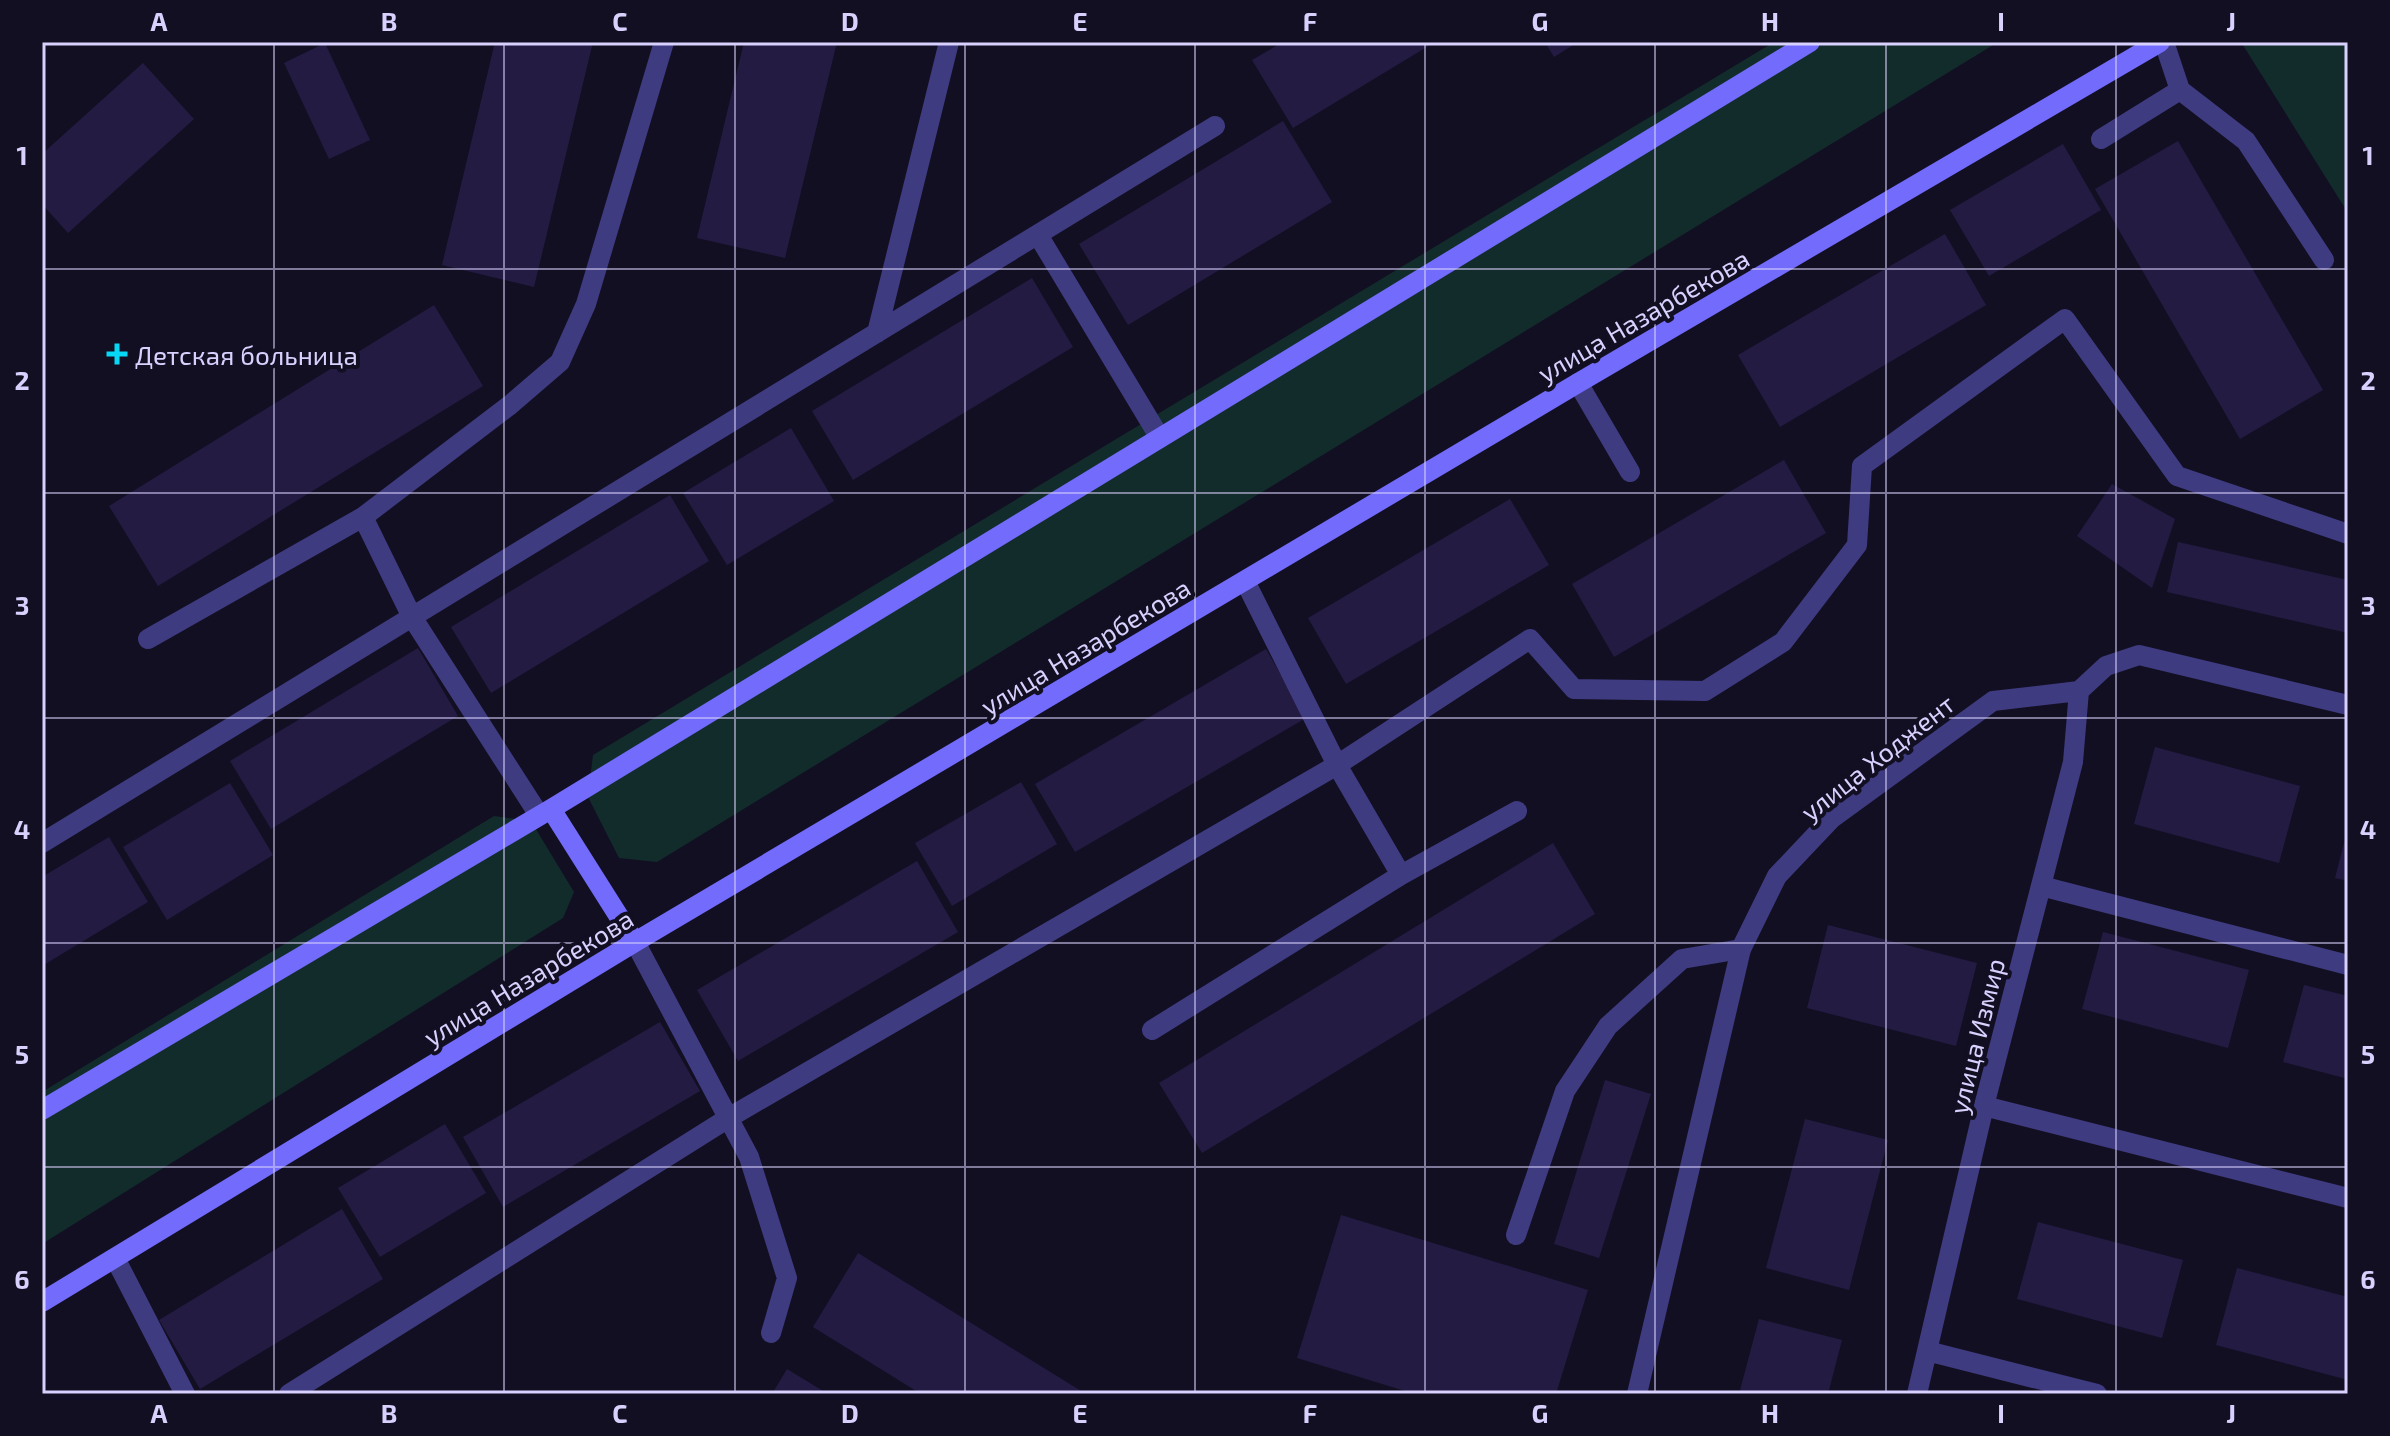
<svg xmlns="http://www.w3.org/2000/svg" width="2390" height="1436" viewBox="0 0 2390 1436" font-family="'Exo 2',sans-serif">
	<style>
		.green { fill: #122c2c }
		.building { fill: #241b43 }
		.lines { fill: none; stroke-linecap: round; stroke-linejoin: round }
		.lane { stroke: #3f3b80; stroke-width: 20 }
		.street { stroke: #3f3b80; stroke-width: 20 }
		.secondary { stroke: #726bfb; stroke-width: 20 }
		.grid { fill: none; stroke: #d8d1fe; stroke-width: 2; stroke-opacity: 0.55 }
		.poi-dot { fill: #07d7f4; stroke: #120f23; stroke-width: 3 }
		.labels { text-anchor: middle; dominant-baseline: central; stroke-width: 8; stroke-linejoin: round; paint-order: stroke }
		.street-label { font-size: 26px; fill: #d8d1fe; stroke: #120f23 }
		.poi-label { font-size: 26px; fill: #d8d1fe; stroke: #120f23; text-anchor: start }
		.neatline { fill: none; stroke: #d8d1fe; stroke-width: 3 }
		.grid-label { font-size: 26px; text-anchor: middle; font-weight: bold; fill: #d8d1fe }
	</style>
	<rect width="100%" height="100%" fill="#120f23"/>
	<!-- green -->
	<path class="green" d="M1774 42H1998L657 862 619 858 588 797 593 755Z
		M2241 42H2348V213Z
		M494 816 531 821 574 892 563 918 42 1244V1092Z"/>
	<!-- building -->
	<path class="building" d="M495 42H593L534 287 442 265Z
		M744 42H837L785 258 697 238Z
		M1283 42H1435L1293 128 1252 60Z
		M1545 42H1578L1554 57Z
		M325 43 370 140 329 159 284 63Z
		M143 63 194 119 68 233 42 204V154Z
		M1283 121 1332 202 1128 325 1079 244Z
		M2178 141 2323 390 2240 439 2095 189Z
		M2063 144 2101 210 1989 276 1950 210Z
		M1945 234 1986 305 1780 427 1738 355Z
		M1032 278 1073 347 853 480 812 411Z
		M434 305 483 386 158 586 109 506Z
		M791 428 834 501 727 565 683 493Z
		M1784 460 1826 533 1614 657 1572 584Z
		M2112 484 2175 519 2152 588 2077 536Z
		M670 495 709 561 491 693 451 627Z
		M1510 499 1549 565 1346 684 1308 618Z
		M2178 542 2348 580V633L2167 592Z
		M418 648 458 716 271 829 230 761Z
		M1266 649 1306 718 1075 852 1035 784Z
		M2155 747 2300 786 2279 863 2134 824Z
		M1021 782 1057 844 952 906 915 843Z
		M230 783 273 855 167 920 123 847Z
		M2347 831H2348V881L2335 878Z
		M109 837 148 902 42 966V877Z
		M1553 843 1595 914 1202 1153 1159 1083Z
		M917 861 958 932 738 1061 697 990Z
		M1828 925 1977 963 1956 1046 1807 1008Z
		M2103 932 2249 970 2228 1048 2082 1009Z
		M2304 985 2348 996V1079L2283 1062Z
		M660 1022 700 1091 503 1207 463 1137Z
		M1605 1080 1651 1094 1599 1258 1554 1244Z
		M1805 1119 1888 1140 1849 1290 1766 1268Z
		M445 1124 486 1193 380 1257 338 1188Z
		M342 1209 383 1279 200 1389 159 1320Z
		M1341 1215 1588 1290 1556 1394H1415L1297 1358Z
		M2038 1222 2183 1260 2162 1338 2017 1299Z
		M858 1253 1086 1394H921L813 1327Z
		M2237 1268 2348 1297V1380L2216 1345Z
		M1759 1319 1842 1340 1828 1394H1739Z
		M787 1369 828 1394H772Z"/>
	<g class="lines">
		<!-- lane -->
		<path class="lane" d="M2164 42 2180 90
			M2101 139 2180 90 2246 141 2324 260
			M1038 235 1160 438
			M877 333 949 42
			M1578 383 1630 472
			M363 517 412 617 539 815
			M148 639 363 517 510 405 560 362 586 304 664 42
			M42 843 1215 126
			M1401 875 1517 811
			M635 942 749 1157 787 1278 771 1333
			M1152 1030 1401 875 1337 765 1530 639 1574 689 1705 691 1783 642 1857 545 1862 466 2065 319 2177 476 2348 534
			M1516 1235 1565 1091 1608 1026 1682 959 1741 949
			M116 1260 185 1394
			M289 1394 730 1117 1337 765 1245 581"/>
		<!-- street -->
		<path class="street" d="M2041 886 2348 965
			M1984 1106 2348 1198
			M1927 1351 2097 1394
			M1637 1394 1741 949 1777 876 1831 819 1993 701 2079 691 2106 666 2139 655 2348 705
			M1917 1394 1984 1106 2073 762 2079 691"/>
		<!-- secondary -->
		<path class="secondary" d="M551 809 635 942
			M42 1110 551 809 1810 42
			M42 1302 635 942 1578 383 2160 42"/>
	</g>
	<!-- grid -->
	<path class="grid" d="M274 42V1394M504 42V1394M735 42V1394M965 42V1394M1195 42V1394M1425 42V1394M1655 42V1394M1886 42V1394M2116 42V1394M42 269H2348M42 493H2348M42 718H2348M42 943H2348M42 1167H2348"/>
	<!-- markers -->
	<path class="poi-dot" d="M113 342h8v8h8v8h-8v8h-8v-8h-8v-8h8z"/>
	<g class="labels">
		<!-- street labels -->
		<g class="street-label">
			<text transform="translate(1643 315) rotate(-30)">улица Назарбекова</text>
			<text transform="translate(1085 646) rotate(-31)">улица Назарбекова</text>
			<text transform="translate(1877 757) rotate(-38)">улица Ходжент</text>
			<text transform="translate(528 977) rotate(-31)">улица Назарбекова</text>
			<text transform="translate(1976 1036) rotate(-76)">улица Измир</text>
		</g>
		<!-- poi labels -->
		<g class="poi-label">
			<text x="135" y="354">Детская больница</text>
		</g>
	</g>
	<!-- border -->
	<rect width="2390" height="1436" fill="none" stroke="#120f23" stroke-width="88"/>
	<rect x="44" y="44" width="2302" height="1348" class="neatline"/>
	<g class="grid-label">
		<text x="159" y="31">A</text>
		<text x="389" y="31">B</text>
		<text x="620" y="31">C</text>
		<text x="850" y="31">D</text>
		<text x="1080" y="31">E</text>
		<text x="1310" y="31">F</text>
		<text x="1540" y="31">G</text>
		<text x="1770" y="31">H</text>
		<text x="2001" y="31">I</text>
		<text x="2231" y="31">J</text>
		<text x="22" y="165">1</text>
		<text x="2368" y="165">1</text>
		<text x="22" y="390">2</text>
		<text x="2368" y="390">2</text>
		<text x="22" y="615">3</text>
		<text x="2368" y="615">3</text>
		<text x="22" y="839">4</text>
		<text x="2368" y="839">4</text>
		<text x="22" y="1064">5</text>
		<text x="2368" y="1064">5</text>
		<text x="22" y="1289">6</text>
		<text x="2368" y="1289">6</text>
		<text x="159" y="1423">A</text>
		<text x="389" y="1423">B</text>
		<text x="620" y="1423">C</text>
		<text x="850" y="1423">D</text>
		<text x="1080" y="1423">E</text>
		<text x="1310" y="1423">F</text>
		<text x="1540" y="1423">G</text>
		<text x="1770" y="1423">H</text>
		<text x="2001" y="1423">I</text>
		<text x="2231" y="1423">J</text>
	</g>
</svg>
